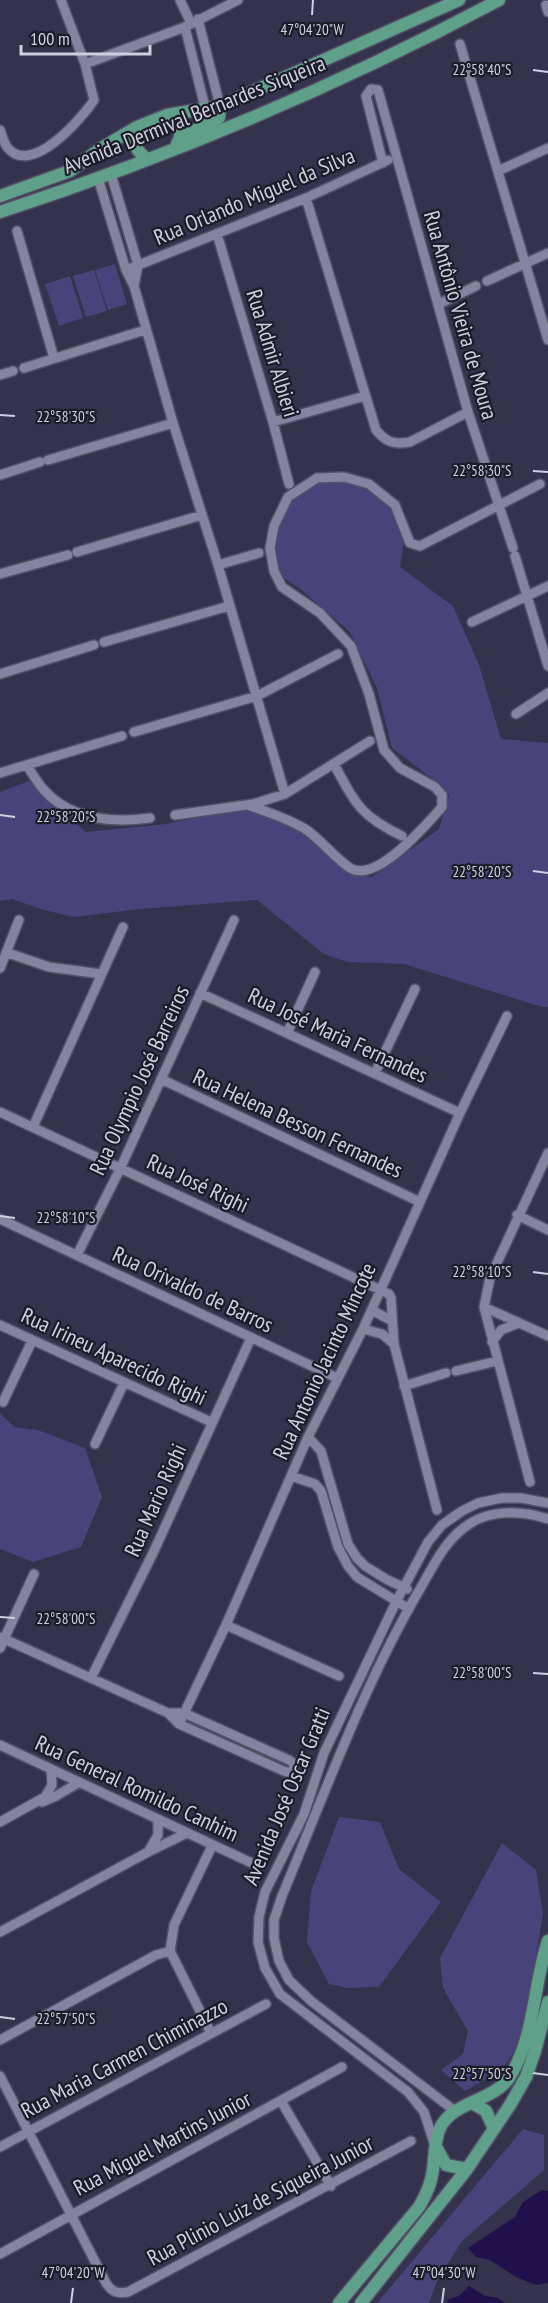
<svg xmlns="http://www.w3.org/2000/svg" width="548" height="2303" viewBox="0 0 548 2303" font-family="'PT Sans Narrow',sans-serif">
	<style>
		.green { fill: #49437b }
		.water { fill: #20114d }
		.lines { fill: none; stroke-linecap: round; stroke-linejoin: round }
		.minor-casing { stroke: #525066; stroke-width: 12 }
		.major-casing { stroke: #525066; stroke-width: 15 }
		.minor { stroke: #8483a2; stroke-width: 9 }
		.major { stroke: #5ea089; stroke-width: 12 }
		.ticks { fill: none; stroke: #d0cfe1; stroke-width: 2 }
		.labels { text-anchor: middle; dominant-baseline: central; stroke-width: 4.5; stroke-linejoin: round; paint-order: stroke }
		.street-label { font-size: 22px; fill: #d0cfe1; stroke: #1c1c28 }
		.ticks-label { font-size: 15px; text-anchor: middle; fill: #d0cfe1; stroke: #1c1c28; stroke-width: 4.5; stroke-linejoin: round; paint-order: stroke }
	</style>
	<rect width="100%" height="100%" fill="#34324d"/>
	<!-- green -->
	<path class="green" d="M115 264 127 304 108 310 95 270Z
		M94 270 107 311 86 317 73 276Z
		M70 276 83 318 59 326 45 284Z
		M317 478 369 484 395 505 404 541 400 567 453 606 479 665 501 739 548 743V1007H542L404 964 347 962 324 954 257 900 140 909 74 917 44 910 12 899 0 901V792L29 781 86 832 166 824 242 808 306 829 349 873 372 877 439 829 449 796 438 783 392 748 377 688 350 632 303 591 274 571 270 548 288 497Z
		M0 1413 14 1427 38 1430 85 1448 102 1497 81 1547 33 1562 0 1549Z
		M339 1817 380 1822 399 1869 441 1902 379 1987 348 1988 329 1984 307 1942 311 1891Z
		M502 1843 536 1870 543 1914 522 2040 502 2070 465 2091 441 2070 463 2054 468 2031 443 1988 440 1958Z
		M523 2129 544 2135V2170L462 2241 437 2281 429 2303H377Z"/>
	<!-- water -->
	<path class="water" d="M542 2190 548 2191V2283L536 2285 516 2277 490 2260 476 2257 468 2248 515 2217 523 2202Z
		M469 2286 485 2296 498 2298 505 2303H448L447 2300 459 2296Z"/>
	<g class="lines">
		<defs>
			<path id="minor" d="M180 0 191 23
				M546 5 548 12
				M198 19 220 106
				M185 27 205 107
				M460 44 548 340
				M85 64 185 27 238 0
				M0 130C2 135 4 143 7 147 31 178 82 118 94 100L85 64 61 0
				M383 163 366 96 371 89 378 90 468 412 513 548
				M498 171 548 148
				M111 174 138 265 134 286
				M98 178 126 270 134 286 173 423 218 565 285 794
				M306 198 376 430C386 442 394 445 410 442L468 412
				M17 231 54 358
				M217 234 273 422 289 484
				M126 270 306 198 388 160
				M487 281 548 253
				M439 304 476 286
				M24 368 145 330
				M0 375 13 371
				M273 422 365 396
				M48 460 173 423
				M0 475 40 462
				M77 552 202 515
				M515 556 548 666
				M218 565 259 553
				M0 574 68 555
				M472 622 548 586
				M104 642 229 606
				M0 674 94 645
				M516 714 548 693
				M134 732 257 696 338 654
				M334 764C355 803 360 816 402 836
				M27 766C32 773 37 782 43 789 70 820 112 823 150 818
				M0 773 122 736
				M248 805C266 812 293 820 308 831 323 842 335 858 350 868 376 884 426 825 442 807V795L435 787 400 768 384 750 369 694 351 646 320 613 282 587 274 571 270 548 274 526 288 497 317 478 344 477 369 484 395 505 410 543 420 546 540 484
				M175 815 253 804 285 794 370 741
				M8 953 49 967 101 974
				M0 968 19 920
				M200 993 460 1113
				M287 1033 315 972
				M375 1073 415 989
				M161 1079 420 1202
				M0 1112 389 1294 391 1298 394 1344 437 1510
				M33 1127 123 927
				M517 1215 548 1230
				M0 1219 337 1378
				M77 1255 120 1169 234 920
				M484 1307 548 1336
				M372 1310 392 1321
				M0 1325 211 1422
				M363 1329 382 1334 394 1344
				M492 1342 501 1330 519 1323
				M456 1371 497 1361
				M404 1386 446 1373
				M3 1402 32 1341
				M308 1437 321 1451 348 1544 357 1558 365 1566 386 1579 407 1589
				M95 1444 124 1383
				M291 1476 315 1484 321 1491 338 1547 348 1566 357 1577 409 1609
				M530 1482 484 1307 490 1278 548 1153
				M226 1625 339 1676
				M0 1637 168 1713 179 1724 286 1772H292L294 1769 293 1763 289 1760 184 1713H168
				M0 1648 34 1574
				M91 1678 154 1551 251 1338
				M179 1724 226 1625 308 1437 363 1329 460 1113 507 1016
				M0 1745 258 1866
				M42 1802 56 1796 78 1783
				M0 1822 45 1797 52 1785 51 1769
				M148 1852 158 1835V1819
				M0 1932 148 1852 187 1833
				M211 2033 170 1951 174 1925 212 1846
				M0 2040 156 1955 170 1951
				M0 2076 106 2283C112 2292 117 2294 128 2292L411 2141
				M281 2101 331 2186
				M455 2111 311 2001 289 1980 279 1961 274 1938V1920L282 1896C325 1793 363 1686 420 1589 433 1567 444 1542 465 1527 488 1509 522 1510 548 1519
				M434 2143 424 2112 408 2092 280 1994 265 1968 258 1942 259 1917 265 1892 304 1814 324 1753 396 1602 428 1542 442 1525 462 1511 478 1503 502 1498H521L548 1503
				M0 2147 266 2004
				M0 2254 342 2067"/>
			<path id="major" d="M167 115C179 122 185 130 177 144
				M137 127C132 142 134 149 147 159
				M181 137 219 118 220 106
				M0 196 70 171 100 149 137 127 167 115 220 106 459 0
				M0 212C171 156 340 85 499 0
				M472 2103 486 2111 494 2129
				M436 2147 446 2165 467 2169
				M339 2303 419 2207C426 2195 432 2183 433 2169 435 2155 434 2142 440 2128 453 2101 492 2102 509 2078 535 2038 533 1985 548 1941
				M361 2303 467 2169 510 2105 526 2077 535 2051 548 2002"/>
		</defs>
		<!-- minor casing -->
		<use href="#minor" class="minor-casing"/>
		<!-- major casing -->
		<use href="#major" class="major-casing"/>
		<!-- minor -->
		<use href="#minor" class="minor"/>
		<!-- major -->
		<use href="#major" class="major"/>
	</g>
	<!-- ticks -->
	<path class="ticks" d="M312 15 313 0M533 70 548 72M0 415 15 416M533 471 548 472M0 815 15 817M533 871 548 873M0 1216 15 1218M533 1272 548 1274M0 1617 15 1618M533 1673 548 1674M0 2017 15 2019M533 2073 548 2075M71 2303 73 2288M442 2303 444 2288"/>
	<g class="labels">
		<!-- street labels -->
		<g class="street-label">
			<text transform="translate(194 114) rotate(-22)">Avenida Dermival Bernardes Siqueira</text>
			<text transform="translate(254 196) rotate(-23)">Rua Orlando Miguel da Silva</text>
			<text transform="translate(461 315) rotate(74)">Rua Antônio Vieira de Moura</text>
			<text transform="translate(273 353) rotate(73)">Rua Admir Albieri</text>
			<text transform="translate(338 1035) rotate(25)">Rua José Maria Fernandes</text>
			<text transform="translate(139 1080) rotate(-65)">Rua Olympio José Barreiros</text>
			<text transform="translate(298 1123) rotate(25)">Rua Helena Besson Fernandes</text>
			<text transform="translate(198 1183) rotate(25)">Rua José Righi</text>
			<text transform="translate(193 1289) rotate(25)">Rua Orivaldo de Barros</text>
			<text transform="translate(114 1356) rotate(25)">Rua Irineu Aparecido Righi</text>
			<text transform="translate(324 1361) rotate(-65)">Rua Antonio Jacinto Mincote</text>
			<text transform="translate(155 1500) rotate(-66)">Rua Mario Righi</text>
			<text transform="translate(137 1788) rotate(25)">Rua General Romildo Canhim</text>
			<text transform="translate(286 1796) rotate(-67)">Avenida José Oscar Gratti</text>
			<text transform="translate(124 2058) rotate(-28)">Rua Maria Carmen Chiminazzo</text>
			<text transform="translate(162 2143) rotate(-28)">Rua Miguel Martins Junior</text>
			<text transform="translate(260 2200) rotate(-28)">Rua Plinio Luiz de Siqueira Junior</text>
		</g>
	</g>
	<g class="ticks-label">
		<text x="312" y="35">47°04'20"W</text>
		<text x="482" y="75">22°58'40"S</text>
		<text x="66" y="422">22°58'30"S</text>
		<text x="482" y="476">22°58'30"S</text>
		<text x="66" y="822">22°58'20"S</text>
		<text x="482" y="877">22°58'20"S</text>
		<text x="66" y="1223">22°58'10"S</text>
		<text x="482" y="1277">22°58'10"S</text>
		<text x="66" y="1624">22°58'00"S</text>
		<text x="482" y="1678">22°58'00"S</text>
		<text x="66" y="2024">22°57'50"S</text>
		<text x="482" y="2079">22°57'50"S</text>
		<text x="73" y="2278">47°04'20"W</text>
		<text x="444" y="2278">47°04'30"W</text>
	</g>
	<!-- scale -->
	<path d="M21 45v9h129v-9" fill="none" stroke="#d0cfe1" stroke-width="3"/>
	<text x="30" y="45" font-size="18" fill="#d0cfe1" stroke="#1c1c28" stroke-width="4.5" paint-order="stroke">100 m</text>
</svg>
